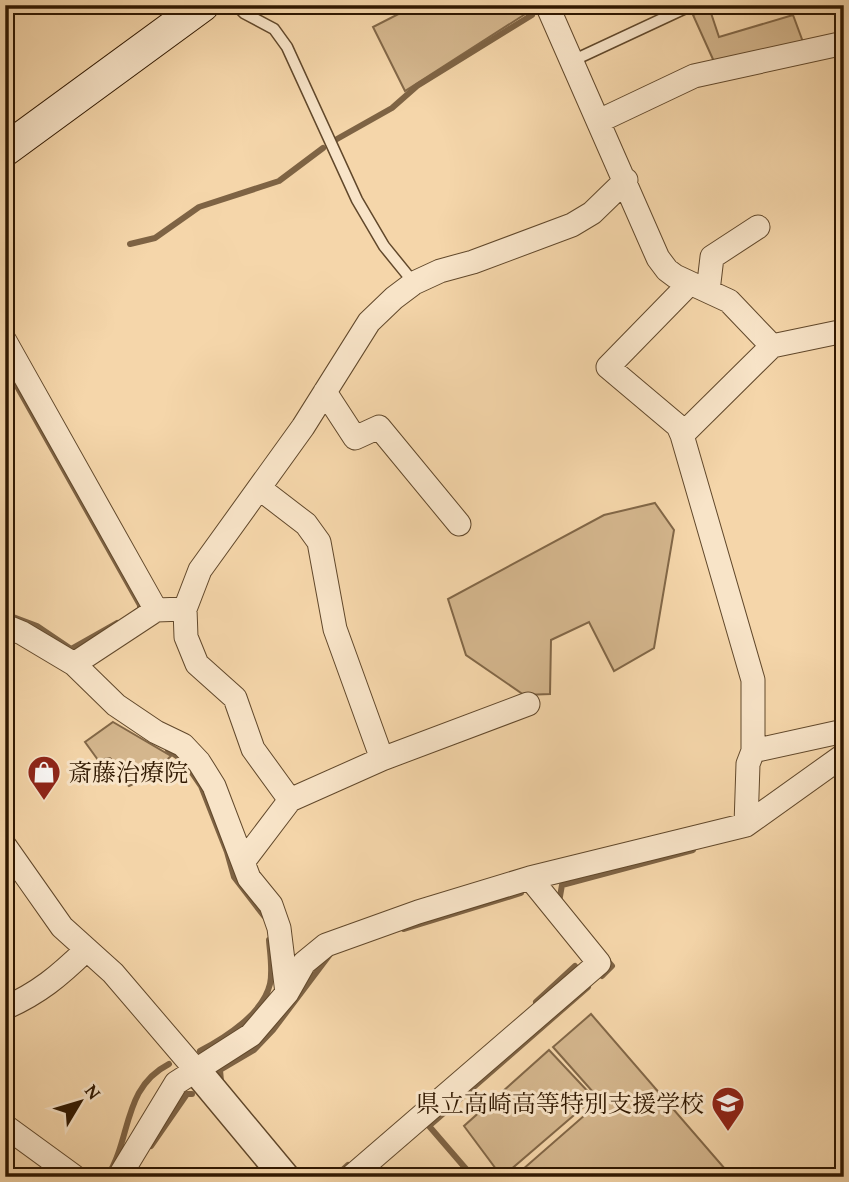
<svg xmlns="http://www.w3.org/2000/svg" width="849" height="1182" viewBox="0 0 849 1182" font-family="'Gentium Book Plus','Noto Serif JP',serif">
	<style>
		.green { fill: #d4b68d; stroke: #826747; stroke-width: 2 }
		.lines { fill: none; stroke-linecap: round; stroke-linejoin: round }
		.stream { stroke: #7e6344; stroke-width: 6 }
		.service-casing { stroke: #61482b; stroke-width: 13 }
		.minor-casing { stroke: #61482b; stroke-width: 25 }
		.tertiary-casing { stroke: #61482b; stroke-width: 31 }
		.secondary-casing { stroke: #301801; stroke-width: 34 }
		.service { stroke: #f8e4c8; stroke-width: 10 }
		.minor { stroke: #f8e4c8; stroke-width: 23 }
		.tertiary { stroke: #f8e4c8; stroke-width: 28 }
		.secondary { stroke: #f8e4c8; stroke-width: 32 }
		.labels { text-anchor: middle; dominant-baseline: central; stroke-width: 6; stroke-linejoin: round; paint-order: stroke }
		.poi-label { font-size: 24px; fill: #301801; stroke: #f8e4c8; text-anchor: start }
	</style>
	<rect width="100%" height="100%" fill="#f5d6aa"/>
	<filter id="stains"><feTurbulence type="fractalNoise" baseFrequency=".00286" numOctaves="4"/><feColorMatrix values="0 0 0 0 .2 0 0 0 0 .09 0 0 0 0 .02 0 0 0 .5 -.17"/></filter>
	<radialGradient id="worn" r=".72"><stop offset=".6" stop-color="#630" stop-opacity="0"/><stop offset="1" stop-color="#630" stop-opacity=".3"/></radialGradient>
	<!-- green -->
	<path class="green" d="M416 5H526L530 11 405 91 373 27Z
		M709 7 719 37 793 15 803 42 716 66 693 15Z
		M655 503 674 530 654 648 614 671 589 622 551 640 550 694 524 695 466 655 448 599 604 515Z
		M113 722 171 756 149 777 129 786 115 774 118 766 110 758 98 760 85 742Z
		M591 1014 732 1177H514L601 1101 553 1047Z
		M549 1050 594 1098 502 1177 464 1126Z"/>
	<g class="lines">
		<!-- stream -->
		<path class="stream" d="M337 139 392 108 417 86 532 15
			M130 244 155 238 199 207 279 181 323 148
			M5 365 140 605V610L136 612
			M5 614 37 626 71 649 117 623
			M168 750 184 761 201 786 227 852 234 877 264 916
			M559 902 562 885 693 850
			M404 929 521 893
			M602 976 612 966 606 959
			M536 1002 575 966
			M200 1051C225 1038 263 1014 270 984 273 970 270 954 269 940
			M221 1081 220 1070 254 1050 273 1030 331 953
			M151 1146 187 1094H192
			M107 1177C132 1138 122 1088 169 1064
			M335 1177 348 1165
			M473 1177 429 1126 588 987"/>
		<defs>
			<path id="service" d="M236 5 244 13 274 29 287 47 357 200 384 246 414 283
				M572 61 692 5"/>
			<path id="minor" d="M547 5 658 258 667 270 675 276 729 301 772 346 844 331
				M599 121 694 76 844 43
				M690 283 608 367 678 426 682 435 753 680V751L748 764 746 825
				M708 291 712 257 758 227
				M5 341 156 610 185 609
				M325 392 355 438 379 427 459 524
				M682 435 772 346
				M259 488 306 524 319 542 335 629 382 759
				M5 626 22 633 74 664 116 705 156 732 183 745 199 762 214 786 249 878 271 905 279 928 287 993
				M74 664 156 610
				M753 751 844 731
				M290 800 382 759 528 704
				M5 846 62 927 113 973 196 1070
				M243 862 290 800 253 749 235 698 197 664 186 637 185 609 200 570 303 427 369 322 394 298 414 283 440 271 473 262 572 225 592 213 626 180
				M5 1008C39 993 59 976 86 950
				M5 1126 75 1177
				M119 1177 176 1083 251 1035 287 993 304 963 326 945 418 912 530 878 746 825 844 755
				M351 1177 599 963 530 878"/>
			<path id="tertiary" d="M196 1070 285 1177"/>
			<path id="secondary" d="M5 150 203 5"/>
		</defs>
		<!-- service casing -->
		<use href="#service" class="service-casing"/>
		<!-- minor casing -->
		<use href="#minor" class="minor-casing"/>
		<!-- tertiary casing -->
		<use href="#tertiary" class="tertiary-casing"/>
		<!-- secondary casing -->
		<use href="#secondary" class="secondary-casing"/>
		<!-- service -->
		<use href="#service" class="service"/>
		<!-- minor -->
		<use href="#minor" class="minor"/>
		<!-- tertiary -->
		<use href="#tertiary" class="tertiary"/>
		<!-- secondary -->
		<use href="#secondary" class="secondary"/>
	</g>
	<!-- icons -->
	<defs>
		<symbol id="shop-pin" viewBox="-11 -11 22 30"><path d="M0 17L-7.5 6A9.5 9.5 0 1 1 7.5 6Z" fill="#8f2418" stroke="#f8e4c8"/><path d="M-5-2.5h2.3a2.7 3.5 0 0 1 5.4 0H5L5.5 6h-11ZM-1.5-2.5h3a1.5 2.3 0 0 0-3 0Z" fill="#fff"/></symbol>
		<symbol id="school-pin" viewBox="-11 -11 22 30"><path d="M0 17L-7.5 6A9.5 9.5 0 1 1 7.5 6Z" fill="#8f2418" stroke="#f8e4c8"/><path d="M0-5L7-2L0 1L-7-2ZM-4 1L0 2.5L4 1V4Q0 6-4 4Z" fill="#fff"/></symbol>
	</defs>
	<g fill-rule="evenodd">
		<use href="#shop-pin" x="25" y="753" width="38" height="52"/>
		<use href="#school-pin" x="709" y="1084" width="38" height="52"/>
	</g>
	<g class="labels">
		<!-- poi labels -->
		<g class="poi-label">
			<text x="68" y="772">斎藤治療院</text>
			<text x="704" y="1103" text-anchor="end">県立高崎高等特別支援学校</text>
		</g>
	</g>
	<!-- margin -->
	<rect width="849" height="1182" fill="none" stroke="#f5d6aa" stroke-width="28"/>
	<rect x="7" y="7" width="835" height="1168" fill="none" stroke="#301801" stroke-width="3.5"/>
	<rect x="14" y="14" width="821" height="1154" fill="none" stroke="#301801" stroke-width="2"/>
	<!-- north arrow -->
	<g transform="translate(80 1102) rotate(52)" stroke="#f8e4c8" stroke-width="5" paint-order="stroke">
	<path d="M0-5L12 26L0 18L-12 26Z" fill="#301801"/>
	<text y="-10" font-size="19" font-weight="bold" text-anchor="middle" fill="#301801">N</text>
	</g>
	<rect width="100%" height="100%" filter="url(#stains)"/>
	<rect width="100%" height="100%" fill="url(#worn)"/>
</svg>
